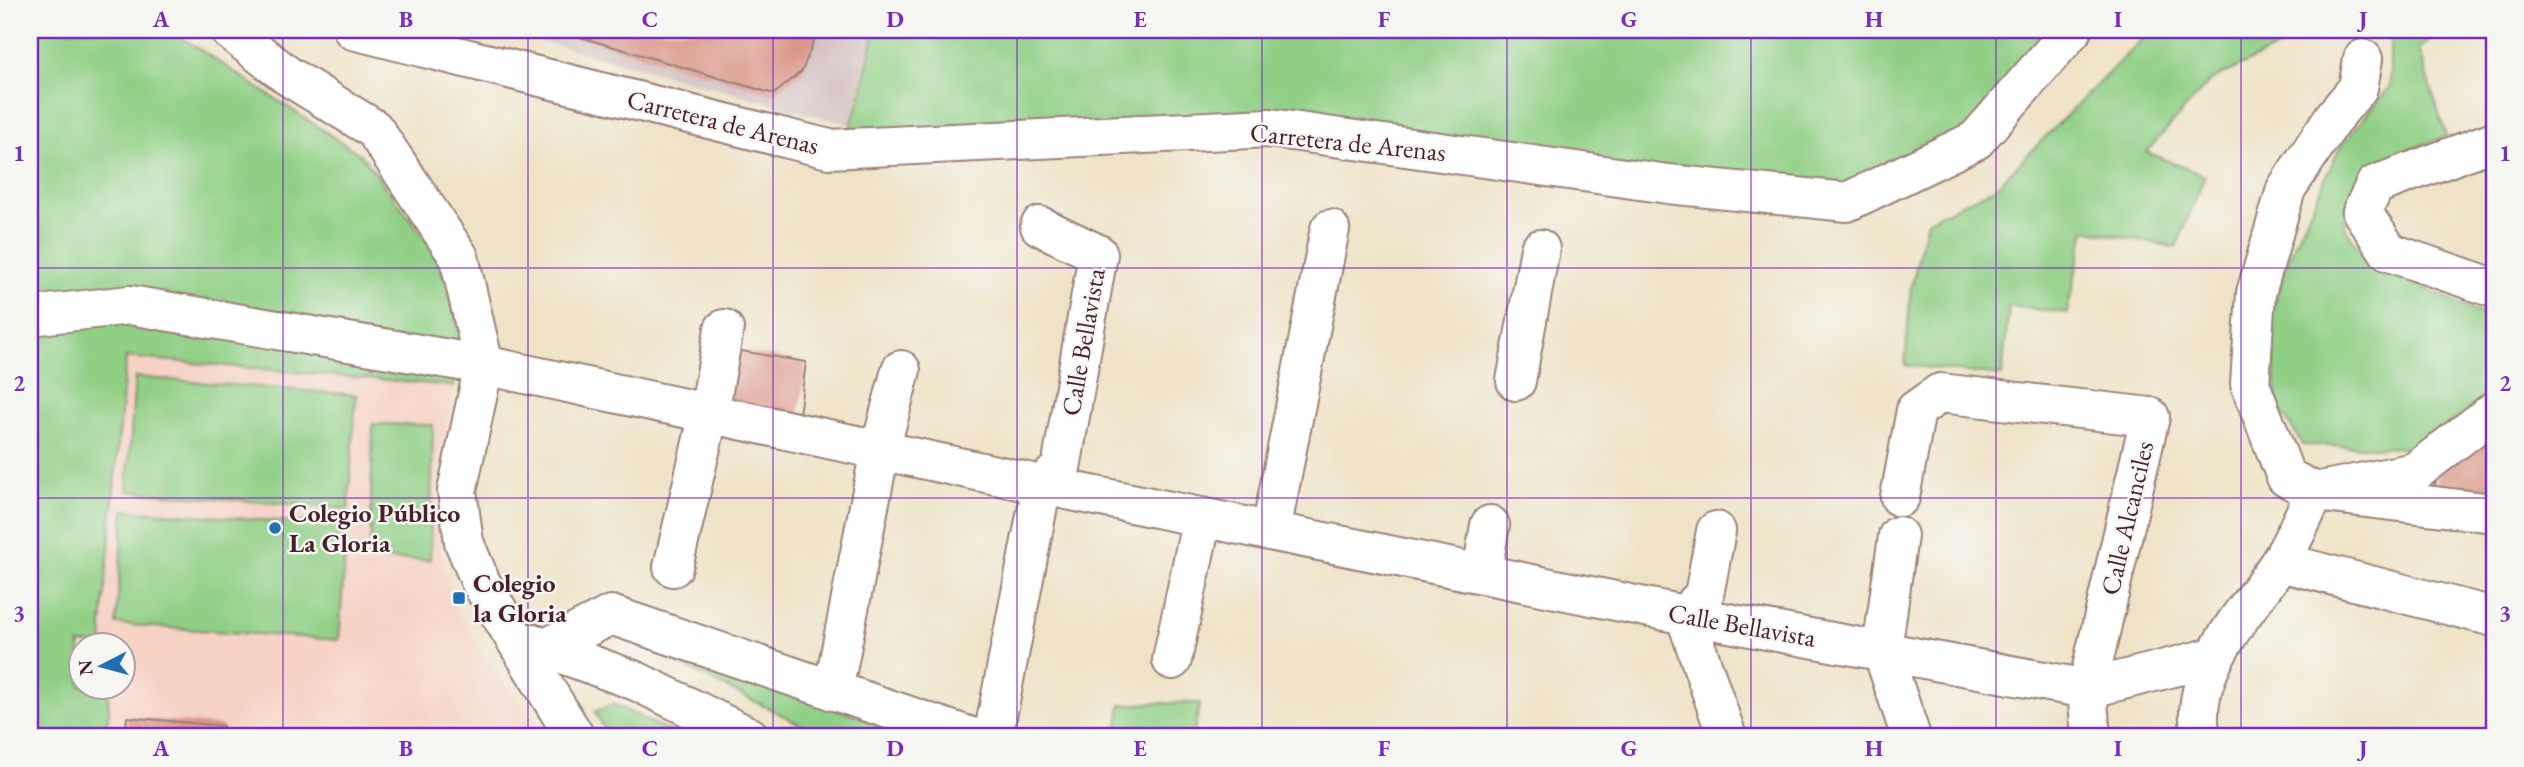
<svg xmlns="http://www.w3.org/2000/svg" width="2524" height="767" viewBox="0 0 2524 767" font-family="'EB Garamond',serif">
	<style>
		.built { fill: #f6d2c4 }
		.industrial { fill: #d1bfbe }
		.green { fill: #90cf85; stroke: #6d7758; stroke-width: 2 }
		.building { fill: #da9688 }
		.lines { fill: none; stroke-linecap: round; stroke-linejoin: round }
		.minor-casing { stroke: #9c8178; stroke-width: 42 }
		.minor { stroke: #fff; stroke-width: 38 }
		.grid { fill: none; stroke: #7b2cbf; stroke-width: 2; stroke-opacity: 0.55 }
		.poi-dot { fill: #1f6fb2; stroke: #f6f6f2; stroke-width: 2.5 }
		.labels { text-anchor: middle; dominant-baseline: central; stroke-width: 5; stroke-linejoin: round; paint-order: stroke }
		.street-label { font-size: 26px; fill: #4a1f2b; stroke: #f6f6f2 }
		.poi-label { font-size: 26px; font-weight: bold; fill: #4a1f2b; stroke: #f6f6f2; text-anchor: start }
		.neatline { fill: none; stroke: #7b2cbf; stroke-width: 2.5 }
		.grid-label { font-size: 23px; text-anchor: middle; font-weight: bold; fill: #7b2cbf }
	</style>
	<rect width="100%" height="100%" fill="#f6f6f2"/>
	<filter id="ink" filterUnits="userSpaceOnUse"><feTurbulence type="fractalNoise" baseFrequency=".0143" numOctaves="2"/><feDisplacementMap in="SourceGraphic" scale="14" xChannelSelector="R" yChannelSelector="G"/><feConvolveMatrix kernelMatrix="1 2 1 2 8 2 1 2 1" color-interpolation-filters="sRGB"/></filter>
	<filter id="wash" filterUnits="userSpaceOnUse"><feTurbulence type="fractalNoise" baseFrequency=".00686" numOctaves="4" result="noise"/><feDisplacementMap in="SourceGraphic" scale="28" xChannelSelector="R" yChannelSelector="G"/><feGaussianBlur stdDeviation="1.57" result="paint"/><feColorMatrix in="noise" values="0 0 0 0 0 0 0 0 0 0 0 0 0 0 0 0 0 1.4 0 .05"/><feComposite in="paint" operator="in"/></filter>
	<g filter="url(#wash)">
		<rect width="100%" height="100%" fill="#eee3c6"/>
		<!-- built -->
		<path class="built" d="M126 357 454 386 435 490 443 566 457 611 495 672 549 737H105L109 710 107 687 122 686V644H103L102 625Z"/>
		<!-- industrial -->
		<path class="industrial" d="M500 30H875L851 125Z"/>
		<!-- green -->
		<path class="green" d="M30 30H170L361 155 436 252 465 348 454 386 126 357 102 625 103 644H80V686L107 687 109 710 105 737H30Z
			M875 30 937 32 1000 30H2072L1976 140 1847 202 1270 128 844 148 861 95Z
			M2441 30 2419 49 2446 136 2371 165 2349 195 2345 228 2367 260 2479 313 2494 315V393L2413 448 2303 445 2278 406 2270 318 2291 252 2340 147 2390 86V36L2309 32 2210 81 2146 152 2205 176 2176 247 2085 230 2067 313 2009 306 2002 376 1905 365 1911 288 1927 221 1995 188 2150 31Z
			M135 377 356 395 348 509 127 491Z
			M373 424 433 425 430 560 370 559Z
			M124 510 347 526 339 640 116 624Z
			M627 638 918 737H826Z
			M1152 703H1200L1193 737H1111L1117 732 1121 705Z
			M613 704 681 737H609L595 712Z"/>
		<g id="blocks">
			<!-- building -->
			<path class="building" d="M556 30H818L802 71 774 94Z
				M735 350 806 362 799 415 726 402Z
				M2494 432V498L2433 490 2440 470Z
				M127 717 223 726 222 737H125Z"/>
		</g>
	</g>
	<g filter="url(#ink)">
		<use href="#blocks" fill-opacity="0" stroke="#9c8178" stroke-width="2"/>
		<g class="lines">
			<defs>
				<path id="minor" d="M229 30 288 76 374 129 459 257 484 365 457 491 464 542 481 583 575 737
					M353 30 829 149 1270 128 1668 184 1847 202 1976 140 2072 30
					M2363 59 2358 88 2333 118 2286 189 2256 293 2250 384 2286 477 2315 492 2494 513
					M2494 141 2375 185 2362 212 2389 252 2494 288
					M30 316 130 305 484 365 1042 485 1685 615 2087 689 2213 657
					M1516 381 1540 249
					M1900 497 1916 410 1940 393 2150 417 2087 689 2091 737
					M1271 531 1330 229
					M1716 531 1704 595 1685 615 1727 737
					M1898 536 1882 650 1911 737
					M2280 562 2494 617
					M673 567 709 413 724 329
					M1482 573 1490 525
					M532 643 636 681 750 737
					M546 648 611 615 971 737
					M1172 660 1202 517
					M833 691 880 450 901 370
					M993 737 1042 485 1061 468 1098 254 1040 226
					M2201 737C2187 671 2244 616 2278 565 2293 543 2303 516 2315 492L2415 472 2494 411"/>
			</defs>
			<!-- minor casing -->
			<use href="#minor" class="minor-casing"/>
			<!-- minor -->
			<use href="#minor" class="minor"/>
		</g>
	</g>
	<!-- grid -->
	<path class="grid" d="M283 30V737M528 30V737M773 30V737M1017 30V737M1262 30V737M1507 30V737M1751 30V737M1996 30V737M2241 30V737M30 268H2494M30 498H2494"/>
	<!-- markers -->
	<g class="poi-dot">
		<circle cx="275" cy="528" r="7"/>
		<rect x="452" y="591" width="14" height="14" rx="3.5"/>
	</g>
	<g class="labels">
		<!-- street labels -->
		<g class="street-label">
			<text transform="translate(723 122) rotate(14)">Carretera de Arenas</text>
			<text transform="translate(1348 142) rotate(6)">Carretera de Arenas</text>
			<text transform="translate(1083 342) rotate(-80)">Calle Bellavista</text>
			<text transform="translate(2127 518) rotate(-77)">Calle Alcanciles</text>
			<text transform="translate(1742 625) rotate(10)">Calle Bellavista</text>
		</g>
		<!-- poi labels -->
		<g class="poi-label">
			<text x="289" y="513">Colegio Público<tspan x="289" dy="30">La Gloria</tspan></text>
			<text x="473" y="583">Colegio<tspan x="473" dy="30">la Gloria</tspan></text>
		</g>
	</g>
	<!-- margin -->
	<rect width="2524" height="767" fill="none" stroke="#f6f6f2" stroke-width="77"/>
	<!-- north arrow -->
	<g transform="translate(102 666) rotate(264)"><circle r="33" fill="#f6f6f2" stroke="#b1a0a2" stroke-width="2"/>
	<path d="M0-5L12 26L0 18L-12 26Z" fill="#1f6fb2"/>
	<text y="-10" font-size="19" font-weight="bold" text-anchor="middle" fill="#4a1f2b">N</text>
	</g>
	<rect x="38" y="38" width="2448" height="690" class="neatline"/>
	<g class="grid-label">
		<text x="161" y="27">A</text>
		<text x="406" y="27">B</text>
		<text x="650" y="27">C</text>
		<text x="895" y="27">D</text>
		<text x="1140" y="27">E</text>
		<text x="1384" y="27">F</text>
		<text x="1629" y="27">G</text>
		<text x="1874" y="27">H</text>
		<text x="2118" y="27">I</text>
		<text x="2363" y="27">J</text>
		<text x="19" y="161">1</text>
		<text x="2505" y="161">1</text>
		<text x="19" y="391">2</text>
		<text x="2505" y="391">2</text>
		<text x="19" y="621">3</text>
		<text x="2505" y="621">3</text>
		<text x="161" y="756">A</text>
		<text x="406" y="756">B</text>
		<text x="650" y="756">C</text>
		<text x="895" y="756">D</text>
		<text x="1140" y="756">E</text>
		<text x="1384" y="756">F</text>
		<text x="1629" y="756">G</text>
		<text x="1874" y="756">H</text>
		<text x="2118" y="756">I</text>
		<text x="2363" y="756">J</text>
	</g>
</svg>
